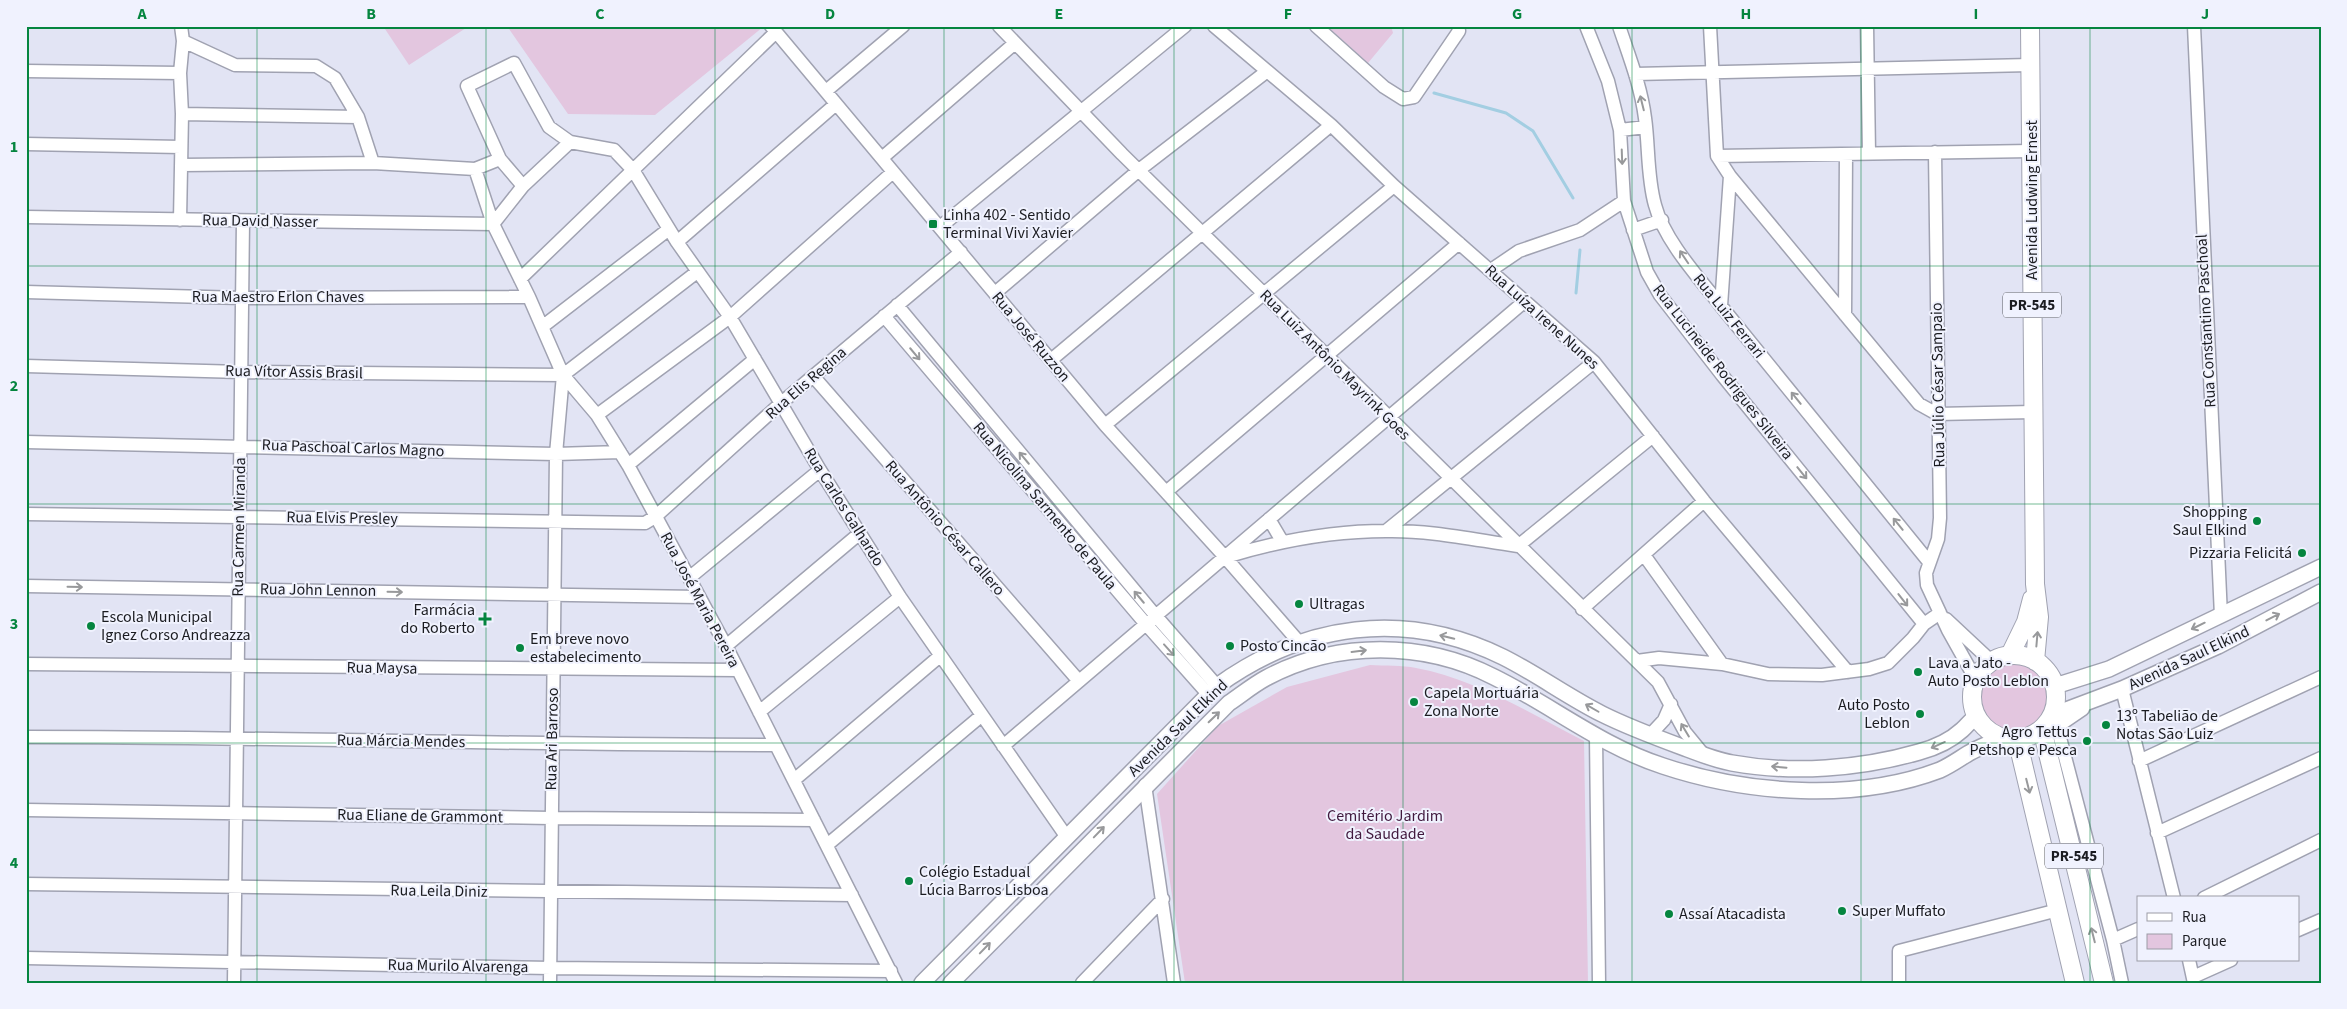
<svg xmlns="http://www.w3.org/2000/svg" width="2347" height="1009" viewBox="0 0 2347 1009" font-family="'Source Sans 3',sans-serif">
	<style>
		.green { fill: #e3c6df }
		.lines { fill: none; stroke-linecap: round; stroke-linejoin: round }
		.stream { stroke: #a3cee2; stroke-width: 3 }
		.minor-casing { stroke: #a0a2b1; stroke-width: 15 }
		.major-casing { stroke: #a0a2b1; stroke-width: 18 }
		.highway-casing { stroke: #a0a2b1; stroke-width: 20 }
		.minor { stroke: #fff; stroke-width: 12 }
		.major { stroke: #fff; stroke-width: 15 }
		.highway { stroke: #fff; stroke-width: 18 }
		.oneway { stroke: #98999b }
		.grid { fill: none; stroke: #05853f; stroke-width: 1; stroke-opacity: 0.55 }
		.poi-dot { fill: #05853f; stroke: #f0f2fe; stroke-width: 2 }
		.labels { text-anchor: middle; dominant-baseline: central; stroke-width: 4; stroke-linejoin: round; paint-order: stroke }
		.shield { fill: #f0f2fe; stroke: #5b5c63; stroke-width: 1 }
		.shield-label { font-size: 15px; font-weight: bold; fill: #1b1c21 }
		.street-label { font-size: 16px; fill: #1b1c21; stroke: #f0f2fe }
		.poi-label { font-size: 16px; fill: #1b1c21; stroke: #f0f2fe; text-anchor: start }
		.park-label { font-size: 16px; fill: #41193e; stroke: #f0f2fe }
		.neatline { fill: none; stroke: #05853f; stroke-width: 2 }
		.grid-label { font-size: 16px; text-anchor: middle; font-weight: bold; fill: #05853f }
	</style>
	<rect width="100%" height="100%" fill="#e2e4f4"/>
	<!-- green -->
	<path class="green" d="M383 26H466V28L409 65Z
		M507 26H763V27L655 115 568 114Z
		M1327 26H1391L1393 33 1368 63Z
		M1979 696a35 35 0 1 1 70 0a35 35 0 1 1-70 0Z
		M1370 665C1385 666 1402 665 1416 668 1476 679 1531 714 1584 741L1588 983H1185L1157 794 1218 726 1287 687Z"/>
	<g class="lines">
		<!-- stream -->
		<path class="stream" d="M1434 93 1506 113 1533 131 1573 198
			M1576 293 1580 250"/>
		<defs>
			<path id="minor" d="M771 26 1105 425 1225 557 1298 641
				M999 26 1122 154 1658 682 1685 732 1703 754
				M1214 26 1331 125 1394 186 1594 362 1704 501 1848 672
				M1316 26 1384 87 1403 99 1414 97 1459 31 1458 26
				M1586 26 1608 81 1620 130 1624 201 1647 272 1660 295 1722 375 1924 624
				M1619 26C1629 56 1641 86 1645 118 1649 146 1647 177 1655 205 1664 240 1699 278 1721 306L1929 562
				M1710 26 1717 156
				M1867 26 1869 153
				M2194 26 2221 616
				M183 41 235 65 316 66 335 78 358 117 373 163
				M26 71 180 73
				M1635 74 2030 65
				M826 91 903 26
				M182 114 358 117
				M1620 130 1646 127
				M26 144 181 147
				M1935 152 1940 518 1938 539 1926 573 1927 585 1948 630 1976 680
				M1717 156 1730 176 1919 404 1937 414 2033 412
				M1717 156 2031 151
				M882 158 1015 43
				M181 165 373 163 475 169 500 159
				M475 169 493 224 529 297 563 375 597 415 628 465 726 646 896 983
				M523 186 500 159 467 86 514 63 549 127 570 142 614 150 633 170 677 242 730 317 820 470 900 597 1066 836
				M26 217 493 224
				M180 220 182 114 180 73 183 41 181 26
				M493 224 523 186 570 142
				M940 227 1185 26
				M1633 230 1662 220
				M677 242 836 104
				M1491 270 1519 251 1580 230 1624 201
				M520 279 776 32
				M26 292 242 298 529 297
				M995 293 1139 170 1266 72
				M897 305 1155 615 1217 686
				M1721 306 1730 176
				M1845 315 1846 154
				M884 316 1145 623 1208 694
				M542 327 669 229
				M1051 360 1331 125
				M26 366 241 372 563 375
				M563 375 697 272
				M813 376 1078 680
				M597 415 730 317 893 172
				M1105 425 1394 186
				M26 442 556 454 620 452
				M628 465 755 359
				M1166 492 1459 243
				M26 514 645 523 655 517 780 404 961 252
				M1269 519 1282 541
				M1386 531 1594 362
				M1644 555 1722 664
				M1229 556C1279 541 1333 531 1386 531 1430 530 1475 540 1518 546L1653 436
				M689 578 820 470
				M26 586 699 597
				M1582 609 1704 501
				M1946 619 1992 662
				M726 646 860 533
				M1637 661 1659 658 1722 664 1768 674 1822 675 1869 669 1888 663 1913 638 1924 624 1940 613
				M26 664 738 670
				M2122 689 2174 898
				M2083 709 2061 724 2059 734 2113 940 2122 983
				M759 712 900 597
				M1650 735 1664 720 1671 704
				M26 737C276 737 526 745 776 745
				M1596 737 1599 983
				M1003 746 1525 301
				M2139 761 2321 677
				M794 780 940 656
				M1145 785 1174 983
				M26 810 551 818 814 820
				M2157 833 2321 758
				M827 845 981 716
				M26 884 852 895
				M2204 898 2321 840
				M2298 930 2321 920
				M2113 940 2138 929
				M26 958 551 968 891 971
				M2189 960 2194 983
				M2193 977 2231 960
				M234 983 243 221
				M550 983 556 454 563 375
				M1082 983 1163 899
				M1899 983V951L2058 910"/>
			<path id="major" d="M2055 686 2109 669 2321 567
				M2053 715 2122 689 2218 646 2321 592
				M922 983 1217 686C1304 623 1405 609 1503 657 1537 674 1568 697 1602 714 1628 727 1655 737 1682 747 1698 753 1715 760 1732 763 1792 774 1860 769 1919 752 1934 748 1950 741 1962 730 1968 725 1970 720 1977 717
				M951 983 1229 703C1241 695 1253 685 1266 678 1337 640 1424 641 1494 677 1551 705 1601 746 1663 766 1747 794 1856 802 1940 770 1951 765 1959 759 1969 753 1980 747 1991 743 2003 737"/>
			<path id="highway" d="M2030 26 2035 584 2039 617 2035 661
				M2010 655 2026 622 2032 599
				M1972 697a42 42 0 1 1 84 0a42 42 0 1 1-84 0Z
				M2042 729 2104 983
				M2017 739 2075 983"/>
		</defs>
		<!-- minor casing -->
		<use href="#minor" class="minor-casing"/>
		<!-- major casing -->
		<use href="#major" class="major-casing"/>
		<!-- highway casing -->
		<use href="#highway" class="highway-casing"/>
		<!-- minor -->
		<use href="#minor" class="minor"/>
		<!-- major -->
		<use href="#major" class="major"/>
		<!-- highway -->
		<use href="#highway" class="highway"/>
	</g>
	<!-- one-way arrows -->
	<defs><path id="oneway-shaft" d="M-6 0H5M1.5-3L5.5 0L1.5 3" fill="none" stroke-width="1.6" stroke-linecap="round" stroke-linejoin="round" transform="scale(1.25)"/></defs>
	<g class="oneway">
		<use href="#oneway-shaft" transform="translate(1642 103) rotate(-104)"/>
		<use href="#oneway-shaft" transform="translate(1622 157) rotate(88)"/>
		<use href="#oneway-shaft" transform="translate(1684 257) rotate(-124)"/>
		<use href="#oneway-shaft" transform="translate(915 354) rotate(50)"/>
		<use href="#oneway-shaft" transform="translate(1796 398) rotate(-129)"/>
		<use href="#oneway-shaft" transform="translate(1024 458) rotate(-130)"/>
		<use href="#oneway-shaft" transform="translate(1802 473) rotate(51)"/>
		<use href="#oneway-shaft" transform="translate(1898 524) rotate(-129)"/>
		<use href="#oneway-shaft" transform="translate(75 587) rotate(1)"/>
		<use href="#oneway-shaft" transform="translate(395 592) rotate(1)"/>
		<use href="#oneway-shaft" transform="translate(1139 597) rotate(-130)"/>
		<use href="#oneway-shaft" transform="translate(1903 600) rotate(52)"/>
		<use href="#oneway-shaft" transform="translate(2273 617) rotate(-27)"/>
		<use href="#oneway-shaft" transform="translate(2198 626) rotate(154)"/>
		<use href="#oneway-shaft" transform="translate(1447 637) rotate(-166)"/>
		<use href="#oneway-shaft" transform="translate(2037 639) rotate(-85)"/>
		<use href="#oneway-shaft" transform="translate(1169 650) rotate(48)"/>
		<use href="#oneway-shaft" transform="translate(1359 651) rotate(-7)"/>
		<use href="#oneway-shaft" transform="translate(1592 708) rotate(-150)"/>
		<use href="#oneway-shaft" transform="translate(1214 717) rotate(-44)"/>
		<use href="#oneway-shaft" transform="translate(1685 730) rotate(-121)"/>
		<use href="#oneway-shaft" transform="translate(1938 745) rotate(156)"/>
		<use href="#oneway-shaft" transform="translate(1779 767) rotate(-175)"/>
		<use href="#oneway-shaft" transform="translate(2028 786) rotate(76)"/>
		<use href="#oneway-shaft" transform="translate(1099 832) rotate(-46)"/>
		<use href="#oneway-shaft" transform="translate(2093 935) rotate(-104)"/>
		<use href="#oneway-shaft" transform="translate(985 948) rotate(-46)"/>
	</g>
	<!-- grid -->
	<path class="grid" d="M257 26V983M486 26V983M715 26V983M944 26V983M1174 26V983M1403 26V983M1632 26V983M1861 26V983M2090 26V983M26 266H2321M26 504H2321M26 743H2321"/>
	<!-- markers -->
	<g class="poi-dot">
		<rect x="928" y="219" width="10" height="10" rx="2.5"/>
		<circle cx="2257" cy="521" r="5"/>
		<circle cx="2302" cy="553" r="5"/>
		<circle cx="1299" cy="604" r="5"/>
		<path d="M482.5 611.5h5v5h5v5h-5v5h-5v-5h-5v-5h5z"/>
		<circle cx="91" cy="626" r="5"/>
		<circle cx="1230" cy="646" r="5"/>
		<circle cx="520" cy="648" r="5"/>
		<circle cx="1918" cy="672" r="5"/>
		<circle cx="1414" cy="702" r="5"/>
		<circle cx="1920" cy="714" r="5"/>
		<circle cx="2106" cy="725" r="5"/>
		<circle cx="2087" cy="741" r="5"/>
		<circle cx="909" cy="881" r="5"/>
		<circle cx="1842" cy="911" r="5"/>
		<circle cx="1669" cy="914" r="5"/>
	</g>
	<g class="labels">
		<!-- shield labels -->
		<g class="shield">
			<rect x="2003" y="292.5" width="58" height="25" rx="4"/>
			<rect x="2045" y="843.5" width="58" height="25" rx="4"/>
		</g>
		<g class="shield-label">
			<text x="2032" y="305">PR-545</text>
			<text x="2074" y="856">PR-545</text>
		</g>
		<!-- street labels -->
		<g class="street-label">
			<text transform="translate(2032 200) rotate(-90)">Avenida Ludwing Ernest</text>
			<text transform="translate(260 221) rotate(1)">Rua David Nasser</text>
			<text x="278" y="297">Rua Maestro Erlon Chaves</text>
			<text transform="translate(1729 316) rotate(51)">Rua Luiz Ferrari</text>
			<text transform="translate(1542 317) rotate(42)">Rua Luíza Irene Nunes</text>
			<text transform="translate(2206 321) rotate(-93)">Rua Constantino Paschoal</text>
			<text transform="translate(1031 337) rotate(50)">Rua José Ruzzon</text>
			<text transform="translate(1335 365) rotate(45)">Rua Luiz Antônio Mayrink Goes</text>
			<text transform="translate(294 372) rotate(1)">Rua Vítor Assis Brasil</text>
			<text transform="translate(1723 372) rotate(52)">Rua Lucineide Rodrigues Silveira</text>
			<text transform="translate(806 383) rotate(-41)">Rua Elis Regina</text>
			<text transform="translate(1938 385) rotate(-91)">Rua Júlio César Sampaio</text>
			<text transform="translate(353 448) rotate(2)">Rua Paschoal Carlos Magno</text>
			<text transform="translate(1045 506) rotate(50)">Rua Nicolina Sarmento de Paula</text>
			<text transform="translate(844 507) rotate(58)">Rua Carlos Galhardo</text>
			<text transform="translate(342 518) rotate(1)">Rua Elvis Presley</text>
			<text transform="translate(239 527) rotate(-89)">Rua Carmen Miranda</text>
			<text transform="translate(945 528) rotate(49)">Rua Antônio César Callero</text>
			<text transform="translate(318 590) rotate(1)">Rua John Lennon</text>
			<text transform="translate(700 600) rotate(62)">Rua José Maria Pereira</text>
			<text transform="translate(2189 658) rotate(-25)">Avenida Saul Elkind</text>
			<text transform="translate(382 668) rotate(1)">Rua Maysa</text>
			<text transform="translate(1178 728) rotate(-44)">Avenida Saul Elkind</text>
			<text transform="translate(552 739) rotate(-89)">Rua Ari Barroso</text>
			<text transform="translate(401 741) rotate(1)">Rua Márcia Mendes</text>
			<text transform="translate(420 816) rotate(1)">Rua Eliane de Grammont</text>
			<text transform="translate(439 891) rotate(1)">Rua Leila Diniz</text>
			<text transform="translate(458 966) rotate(1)">Rua Murilo Alvarenga</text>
		</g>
		<!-- poi labels -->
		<g class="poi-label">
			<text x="943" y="215">Linha 402 - Sentido<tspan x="943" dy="18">Terminal Vivi Xavier</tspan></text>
			<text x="2247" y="512" text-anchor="end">Shopping<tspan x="2247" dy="18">Saul Elkind</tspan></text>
			<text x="2292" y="553" text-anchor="end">Pizzaria Felicitá</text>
			<text x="1309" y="604">Ultragas</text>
			<text x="475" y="610" text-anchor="end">Farmácia<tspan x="475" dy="18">do Roberto</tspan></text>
			<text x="101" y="617">Escola Municipal<tspan x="101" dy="18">Ignez Corso Andreazza</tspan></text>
			<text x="530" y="639">Em breve novo<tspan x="530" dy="18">estabelecimento</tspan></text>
			<text x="1240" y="646">Posto Cincão</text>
			<text x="1928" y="663">Lava a Jato -<tspan x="1928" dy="18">Auto Posto Leblon</tspan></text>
			<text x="1424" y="693">Capela Mortuária<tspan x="1424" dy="18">Zona Norte</tspan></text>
			<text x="1910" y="705" text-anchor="end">Auto Posto<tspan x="1910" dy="18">Leblon</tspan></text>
			<text x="2116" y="716">13º Tabelião de<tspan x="2116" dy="18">Notas São Luiz</tspan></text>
			<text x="2077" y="732" text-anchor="end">Agro Tettus<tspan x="2077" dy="18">Petshop e Pesca</tspan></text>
			<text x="919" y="872">Colégio Estadual<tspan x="919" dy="18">Lúcia Barros Lisboa</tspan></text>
			<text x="1852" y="911">Super Muffato</text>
			<text x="1679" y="914">Assaí Atacadista</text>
		</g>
		<!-- park labels -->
		<g class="park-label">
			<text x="1385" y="816">Cemitério Jardim<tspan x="1385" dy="18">da Saudade</tspan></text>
		</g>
	</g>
	<!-- border -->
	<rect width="2347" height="1009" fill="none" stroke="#f0f2fe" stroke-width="55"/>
	<!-- legend -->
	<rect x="2137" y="896" width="162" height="65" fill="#f0f2fe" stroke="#9b9ca6"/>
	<rect x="2147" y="913" width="25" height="8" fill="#ffffff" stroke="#9b9ca6"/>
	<text x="2182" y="922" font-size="15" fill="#1b1c21">Rua</text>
	<rect x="2147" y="934" width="25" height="15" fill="#e3c6df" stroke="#9b9ca6"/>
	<text x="2182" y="946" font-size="15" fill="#1b1c21">Parque</text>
	<rect x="28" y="28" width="2292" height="954" class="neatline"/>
	<g class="grid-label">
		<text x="142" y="19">A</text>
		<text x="371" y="19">B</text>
		<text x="600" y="19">C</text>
		<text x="830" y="19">D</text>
		<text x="1059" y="19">E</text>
		<text x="1288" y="19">F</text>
		<text x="1517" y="19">G</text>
		<text x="1746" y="19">H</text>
		<text x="1976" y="19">I</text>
		<text x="2205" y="19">J</text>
		<text x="14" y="152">1</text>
		<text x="14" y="391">2</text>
		<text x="14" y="629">3</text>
		<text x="14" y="868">4</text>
	</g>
</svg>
